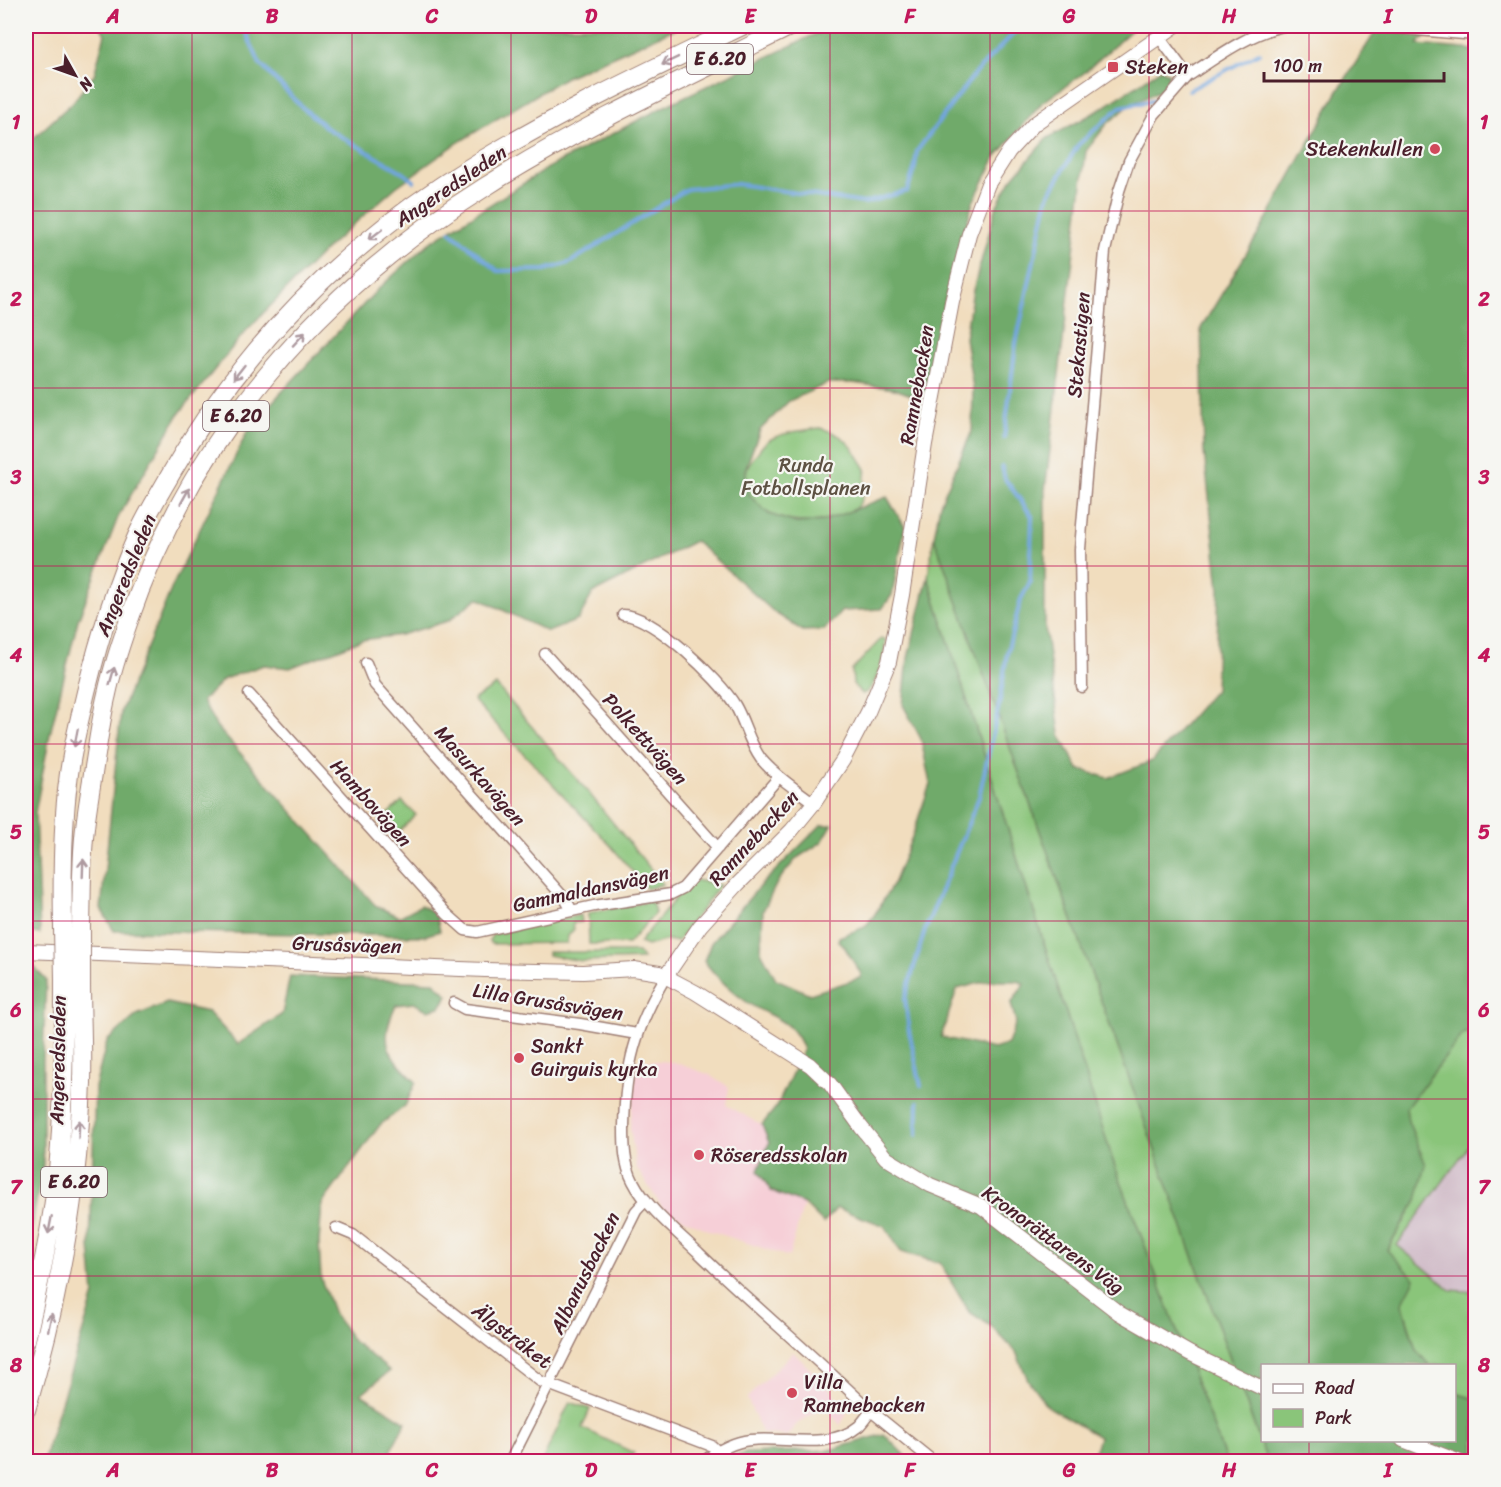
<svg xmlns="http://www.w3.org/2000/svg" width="1501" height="1487" viewBox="0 0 1501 1487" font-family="Sriracha,sans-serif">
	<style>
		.built { fill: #f6cfd7 }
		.industrial { fill: #d1bdc9 }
		.green { fill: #8ac57a; stroke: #6a7252; stroke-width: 1.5 }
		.forest { fill: #6faa6a; stroke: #5c644a; stroke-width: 1.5; fill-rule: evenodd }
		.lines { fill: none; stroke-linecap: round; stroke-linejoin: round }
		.stream { stroke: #71a5de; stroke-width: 4 }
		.minor-casing { stroke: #9e7e74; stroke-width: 13 }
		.tertiary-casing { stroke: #9e7e74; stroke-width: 16 }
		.trunk-casing { stroke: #9e7e74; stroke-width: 20 }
		.minor { stroke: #fff; stroke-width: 10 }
		.tertiary { stroke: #fff; stroke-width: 14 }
		.trunk { stroke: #fff; stroke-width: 18 }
		.trunk-bridge-casing { stroke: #9e7e74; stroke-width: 20; stroke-linecap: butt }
		.trunk-bridge { stroke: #fff; stroke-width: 18 }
		.oneway { stroke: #ae9aa0 }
		.grid { fill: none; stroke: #c2185b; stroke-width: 1.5; stroke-opacity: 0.55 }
		.poi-dot { fill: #d1495b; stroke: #f6f6f2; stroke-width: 2 }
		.labels { text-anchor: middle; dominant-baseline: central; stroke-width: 4.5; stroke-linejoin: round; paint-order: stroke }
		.shield { fill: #f6f6f2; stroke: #7e6067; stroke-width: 1.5 }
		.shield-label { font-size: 18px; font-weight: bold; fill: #4a1f2b }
		.poi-label { font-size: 20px; fill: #4a1f2b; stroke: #f6f6f2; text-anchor: start }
		.street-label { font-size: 20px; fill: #4a1f2b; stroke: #f6f6f2 }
		.park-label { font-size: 20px; fill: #5d5143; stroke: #f6f6f2 }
		.neatline { fill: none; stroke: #c2185b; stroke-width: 2 }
		.grid-label { font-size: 20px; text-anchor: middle; font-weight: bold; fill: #c2185b }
	</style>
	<rect width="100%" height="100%" fill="#f6f6f2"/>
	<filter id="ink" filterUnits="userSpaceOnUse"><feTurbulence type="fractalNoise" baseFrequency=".0167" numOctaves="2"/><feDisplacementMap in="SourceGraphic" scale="12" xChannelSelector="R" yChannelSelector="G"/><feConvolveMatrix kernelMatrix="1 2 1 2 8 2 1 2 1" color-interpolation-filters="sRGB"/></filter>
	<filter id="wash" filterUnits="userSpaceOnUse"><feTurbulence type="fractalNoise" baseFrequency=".008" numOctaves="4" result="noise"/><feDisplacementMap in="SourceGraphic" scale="24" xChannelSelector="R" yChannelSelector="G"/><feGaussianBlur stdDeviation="1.35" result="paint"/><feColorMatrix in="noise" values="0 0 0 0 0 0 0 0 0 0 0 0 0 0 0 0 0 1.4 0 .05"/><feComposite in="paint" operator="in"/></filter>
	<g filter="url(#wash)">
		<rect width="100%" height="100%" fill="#f1ddbe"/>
		<!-- built -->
		<path class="built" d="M637 1060 674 1062 710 1075 729 1087 726 1105 762 1125 769 1143 758 1171 771 1191 804 1204 789 1257 711 1231 664 1210 636 1167 630 1127Z
			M793 1352 830 1389 847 1414 840 1425 825 1406 797 1424 787 1436 762 1433 747 1398Z"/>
		<!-- industrial -->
		<path class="industrial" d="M1475 1137V1292L1451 1290 1396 1245Z"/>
		<!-- green -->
		<path class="green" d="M820 428C848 436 851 445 866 469 864 478 865 492 861 501 856 511 844 514 834 517 804 529 749 520 746 480 746 468 747 465 755 456 759 450 764 442 771 439 786 432 804 430 820 428Z
			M934 537 1267 1461H1226L1113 1161 928 577Z
			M881 639H885C886 652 876 691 862 694L853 684 852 670Z
			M496 685 588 792 663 884 647 889 611 846 473 700Z
			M402 801 416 815 393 837 379 822Z
			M695 880 720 885 677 942 668 940 647 946 639 943 675 899Z
			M652 901 655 913 628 944H589L588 913Z
			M581 915 582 922 573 923 574 929 568 936 567 943 491 944 489 941 493 934Z
			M548 952H638L643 959 582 961 548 955Z
			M1475 1029V1137L1397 1245 1451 1290 1475 1292V1399L1455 1393 1454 1366 1429 1365 1416 1350 1387 1250 1417 1200 1406 1108 1463 1034Z
			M570 1402 590 1409 582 1428 634 1453 630 1461H542Z"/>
		<!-- forest -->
		<path class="forest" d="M100 26H681L566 77 459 142 396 187 328 247 244 333 179 414 119 515 78 620 50 734 35 813 40 934 26 932V145L73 102 94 75 105 34Z
			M832 26H1136L1084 73 1042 103 996 157 973 202 947 291 926 392 919 398 895 389 853 383H828L789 401 760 430 745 470 746 488 750 496 769 514 796 523 824 521 887 497 905 527 892 595 882 609 842 611 824 630 803 631 775 613 695 541 593 593 578 620 548 632 478 598 448 621 400 635 362 640 290 668 264 665 224 679 202 701 217 727 375 905 399 917 421 905 436 914 440 931 424 936 114 931 101 909 121 711 172 587 250 426 378 289 429 243 551 166 667 105Z
			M1379 26H1435L1417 45 1475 50V1029L1463 1034 1406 1108 1408 1121 1426 1165 1417 1200 1387 1250 1415 1279 1402 1304 1416 1350 1429 1365 1262 1366V1440H1454L1455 1393 1475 1399V1461H1267L934 537 940 504 972 431 973 388 965 338 973 290 997 205 1011 180 1046 139 1101 109 1161 69 1168 73 1169 81 1165 88 1130 105 1107 124 1086 151 1045 491V627L1060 734 1078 769 1108 778 1152 761 1215 690 1219 588 1204 452 1201 328 1257 236 1338 91Z
			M928 577 1113 1161 1226 1461H1093L1092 1459 1099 1437 1047 1406 1028 1380 1016 1352 991 1326 969 1312 940 1263 901 1252 885 1226 837 1208 823 1223 804 1204 771 1191 758 1171 769 1143 762 1125 777 1106 803 1050C792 1018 772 1019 748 1003 731 991 716 977 704 961L711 943 759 887 821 825H832L822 842 797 858 778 881 763 911 761 951 776 979 810 994 860 978 861 974 844 946 838 941 839 937 865 927 875 914 893 884 912 837 930 784 921 739 903 705 908 658ZM987 981H1018L1024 984 1011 1004 1016 1022 1008 1044 994 1049 941 1037 957 989Z
			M26 964 34 967 46 980 43 1060V1165L26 1257Z
			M290 976 434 982 448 995 440 1007 427 1010 414 1003 396 1005C378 1042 388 1055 416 1082L405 1106 380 1125 322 1204 319 1242 321 1279 334 1314 353 1341 390 1371 361 1394 406 1422 393 1446 389 1461H43L94 1295 90 1246 95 1087 107 1041 137 1015 167 1003 208 1012 238 1044 282 1014Z
			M884 1434 910 1461H721L746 1453 830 1450Z"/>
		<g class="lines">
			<!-- stream -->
			<path class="stream" d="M243 26 260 64 302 107 328 129 401 171 414 181
				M1189 90 1259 53
				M450 231 498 271 545 270 569 263 687 189 737 184 864 203 907 191 915 167 917 151 976 72 1021 26
				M1004 438 1016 343 1048 196 1078 145 1120 107 1160 99
				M921 1086 909 1031 905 998 924 933 979 797 1000 700 1007 653 1021 599 1030 582 1032 516 1005 479 1002 467
				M917 1135 918 1102"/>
		</g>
	</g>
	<g filter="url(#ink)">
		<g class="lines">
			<defs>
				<path id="minor" d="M1369 26 1476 35
					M1188 76C1218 56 1248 34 1283 26
					M623 615C653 615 719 679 735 705 745 722 749 743 761 759 776 777 796 789 814 803
					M545 654 718 848
					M366 663 375 685 566 900 572 911
					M1082 687 1080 549 1105 251 1119 191 1129 161 1154 115 1188 76 1159 37
					M249 694 447 914 465 930 477 932 594 906 671 894 683 888 779 777
					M666 976C635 1028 625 1067 624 1127 624 1145 624 1164 633 1181 646 1207 678 1233 700 1254 756 1308 815 1357 871 1411 867 1416 863 1422 859 1426 829 1451 785 1436 750 1440 732 1442 717 1451 703 1462
					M454 1003 465 1009 580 1024 637 1034
					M336 1228 353 1235 540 1381 712 1446 717 1451
					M871 1411 934 1462
					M510 1462 636 1211 646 1200"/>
				<path id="tertiary" d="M26 951 485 970 583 972 634 969 659 973 695 992 810 1065 830 1084 861 1127 886 1158 930 1185 981 1206 1119 1313 1189 1353 1262 1388
					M666 976 700 926 738 884 792 830 814 803 843 760 868 712 889 662 902 595 925 444 952 302 969 234 988 184 1009 151 1034 124 1175 26
					M1403 1440 1460 1462"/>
				<path id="trunk" d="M81 927C82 894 81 861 85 828 87 808 91 787 94 767 98 743 101 718 107 694 112 670 120 646 128 623 192 436 319 291 485 187 583 125 688 77 791 26
					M63 928C62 880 62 830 68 782 71 752 79 722 86 692 99 639 115 586 137 536 147 514 160 493 172 472 238 357 330 260 441 186 535 124 640 75 742 26
					M26 1340C39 1284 52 1227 58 1170 64 1106 64 1042 64 979
					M26 1410C58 1304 78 1194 82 1083 83 1049 81 1015 81 982"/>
			</defs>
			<!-- minor casing -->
			<use href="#minor" class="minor-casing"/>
			<!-- tertiary casing -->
			<use href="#tertiary" class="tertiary-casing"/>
			<!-- trunk casing -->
			<use href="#trunk" class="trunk-casing"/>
			<!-- minor -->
			<use href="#minor" class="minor"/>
			<!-- tertiary -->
			<use href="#tertiary" class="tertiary"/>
			<!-- trunk -->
			<use href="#trunk" class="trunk"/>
			<defs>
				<path id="trunk-bridge" d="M81 927V982
					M63 928 64 979"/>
			</defs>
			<!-- trunk-bridge casing -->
			<use href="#trunk-bridge" class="trunk-bridge-casing"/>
			<!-- trunk-bridge -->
			<use href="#trunk-bridge" class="trunk-bridge"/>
		</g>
		<!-- one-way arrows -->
		<defs><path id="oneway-shaft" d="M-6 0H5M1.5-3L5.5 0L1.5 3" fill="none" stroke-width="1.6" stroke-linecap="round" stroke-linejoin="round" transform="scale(1.5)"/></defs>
		<g class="oneway">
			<use href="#oneway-shaft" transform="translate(670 61) rotate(154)"/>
			<use href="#oneway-shaft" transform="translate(376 234) rotate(142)"/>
			<use href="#oneway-shaft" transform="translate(299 339) rotate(-47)"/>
			<use href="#oneway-shaft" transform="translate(239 372) rotate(128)"/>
			<use href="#oneway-shaft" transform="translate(185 496) rotate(-61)"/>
			<use href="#oneway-shaft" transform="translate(112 676) rotate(-74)"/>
			<use href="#oneway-shaft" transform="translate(76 738) rotate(101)"/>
			<use href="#oneway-shaft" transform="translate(83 868) rotate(-88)"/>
			<use href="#oneway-shaft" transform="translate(79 1129) rotate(-87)"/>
			<use href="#oneway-shaft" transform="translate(50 1225) rotate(101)"/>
			<use href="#oneway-shaft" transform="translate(50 1322) rotate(-78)"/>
		</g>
	</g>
	<!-- grid -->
	<path class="grid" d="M192 26V1462M352 26V1462M511 26V1462M671 26V1462M830 26V1462M990 26V1462M1149 26V1462M1309 26V1366M26 211H1476M26 388H1476M26 566H1476M26 744H1476M26 921H1476M26 1099H1476M26 1276H1476M1309 1440V1462"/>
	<!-- markers -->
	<g class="poi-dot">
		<rect x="1107" y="61" width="12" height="12" rx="3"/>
		<circle cx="1435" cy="149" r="6"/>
		<circle cx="519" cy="1058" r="6"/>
		<circle cx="699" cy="1155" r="6"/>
		<circle cx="792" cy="1393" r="6"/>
	</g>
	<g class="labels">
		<!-- shield labels -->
		<g class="shield">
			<rect x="687" y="44" width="66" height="30" rx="4.5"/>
			<rect x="203" y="401" width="66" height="30" rx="4.5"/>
			<rect x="41" y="1167" width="66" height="30" rx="4.5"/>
		</g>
		<g class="shield-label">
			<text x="720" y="59">E 6.20</text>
			<text x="236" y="416">E 6.20</text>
			<text x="74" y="1182">E 6.20</text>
		</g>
		<!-- poi labels -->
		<g class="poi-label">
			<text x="1125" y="67">Steken</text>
			<text x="1423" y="149" text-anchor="end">Stekenkullen</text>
			<text x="531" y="1046">Sankt<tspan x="531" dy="23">Guirguis kyrka</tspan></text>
			<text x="711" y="1155">Röseredsskolan</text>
			<text x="804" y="1382">Villa<tspan x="804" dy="23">Ramnebacken</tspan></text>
		</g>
		<!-- street labels -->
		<g class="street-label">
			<text transform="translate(451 186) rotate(-34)">Angeredsleden</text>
			<text transform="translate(1079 345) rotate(-85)">Stekastigen</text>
			<text transform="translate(917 385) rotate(-80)">Ramnebacken</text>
			<text transform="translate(126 575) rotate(-68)">Angeredsleden</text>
			<text transform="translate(645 739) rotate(48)">Polkettvägen</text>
			<text transform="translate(480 776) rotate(49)">Masurkavägen</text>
			<text transform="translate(371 803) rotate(48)">Hambovägen</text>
			<text transform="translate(754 838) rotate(-47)">Ramnebacken</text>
			<text transform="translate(591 889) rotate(-12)">Gammaldansvägen</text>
			<text transform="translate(347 945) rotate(2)">Grusåsvägen</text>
			<text transform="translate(548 1002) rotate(9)">Lilla Grusåsvägen</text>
			<text transform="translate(58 1060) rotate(-89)">Angeredsleden</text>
			<text transform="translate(1053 1240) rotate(36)">Kronorättarens Väg</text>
			<text transform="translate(585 1273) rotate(-64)">Albanusbacken</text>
			<text transform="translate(512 1336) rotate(37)">Älgstråket</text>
		</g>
		<!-- park labels -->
		<g class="park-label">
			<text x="806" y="465">Runda<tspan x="806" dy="23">Fotbollsplanen</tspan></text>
		</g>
	</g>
	<!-- margin -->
	<rect width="1501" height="1487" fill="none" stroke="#f6f6f2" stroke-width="66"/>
	<!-- legend -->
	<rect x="1261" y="1364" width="195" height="78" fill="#f6f6f2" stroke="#b1a0a2" stroke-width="1.5"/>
	<rect x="1273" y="1384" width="30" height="9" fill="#ffffff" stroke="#b1a0a2" stroke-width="1.5"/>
	<text x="1315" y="1394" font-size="18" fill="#4a1f2b">Road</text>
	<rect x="1273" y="1409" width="30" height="18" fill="#8ac57a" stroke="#b1a0a2" stroke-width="1.5"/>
	<text x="1315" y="1424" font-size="18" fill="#4a1f2b">Park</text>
	<!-- north arrow -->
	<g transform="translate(75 75) rotate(130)" stroke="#f6f6f2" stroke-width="4.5" paint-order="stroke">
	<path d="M0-4.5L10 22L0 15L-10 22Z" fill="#4a1f2b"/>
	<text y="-9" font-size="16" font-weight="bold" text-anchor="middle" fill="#4a1f2b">N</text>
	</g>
	<!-- scale -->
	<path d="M1264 72v9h180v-9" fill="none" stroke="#4a1f2b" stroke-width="3"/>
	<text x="1273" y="72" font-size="18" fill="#4a1f2b" stroke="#f6f6f2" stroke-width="4.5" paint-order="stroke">100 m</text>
	<rect x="33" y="33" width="1435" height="1421" class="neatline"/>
	<g class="grid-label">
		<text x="113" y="23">A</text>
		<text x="272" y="23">B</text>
		<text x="432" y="23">C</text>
		<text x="591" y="23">D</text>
		<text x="750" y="23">E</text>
		<text x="910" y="23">F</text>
		<text x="1069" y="23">G</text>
		<text x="1229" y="23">H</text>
		<text x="1388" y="23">I</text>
		<text x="16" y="129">1</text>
		<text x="1484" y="129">1</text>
		<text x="16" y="306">2</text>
		<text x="1484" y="306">2</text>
		<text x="16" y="484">3</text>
		<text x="1484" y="484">3</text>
		<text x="16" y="662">4</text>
		<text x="1484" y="662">4</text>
		<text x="16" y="839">5</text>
		<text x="1484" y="839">5</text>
		<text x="16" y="1017">6</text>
		<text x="1484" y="1017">6</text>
		<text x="16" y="1194">7</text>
		<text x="1484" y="1194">7</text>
		<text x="16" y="1372">8</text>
		<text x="1484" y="1372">8</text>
		<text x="113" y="1477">A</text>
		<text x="272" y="1477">B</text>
		<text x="432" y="1477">C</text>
		<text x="591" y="1477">D</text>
		<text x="750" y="1477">E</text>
		<text x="910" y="1477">F</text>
		<text x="1069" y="1477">G</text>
		<text x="1229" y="1477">H</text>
		<text x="1388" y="1477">I</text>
	</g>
</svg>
